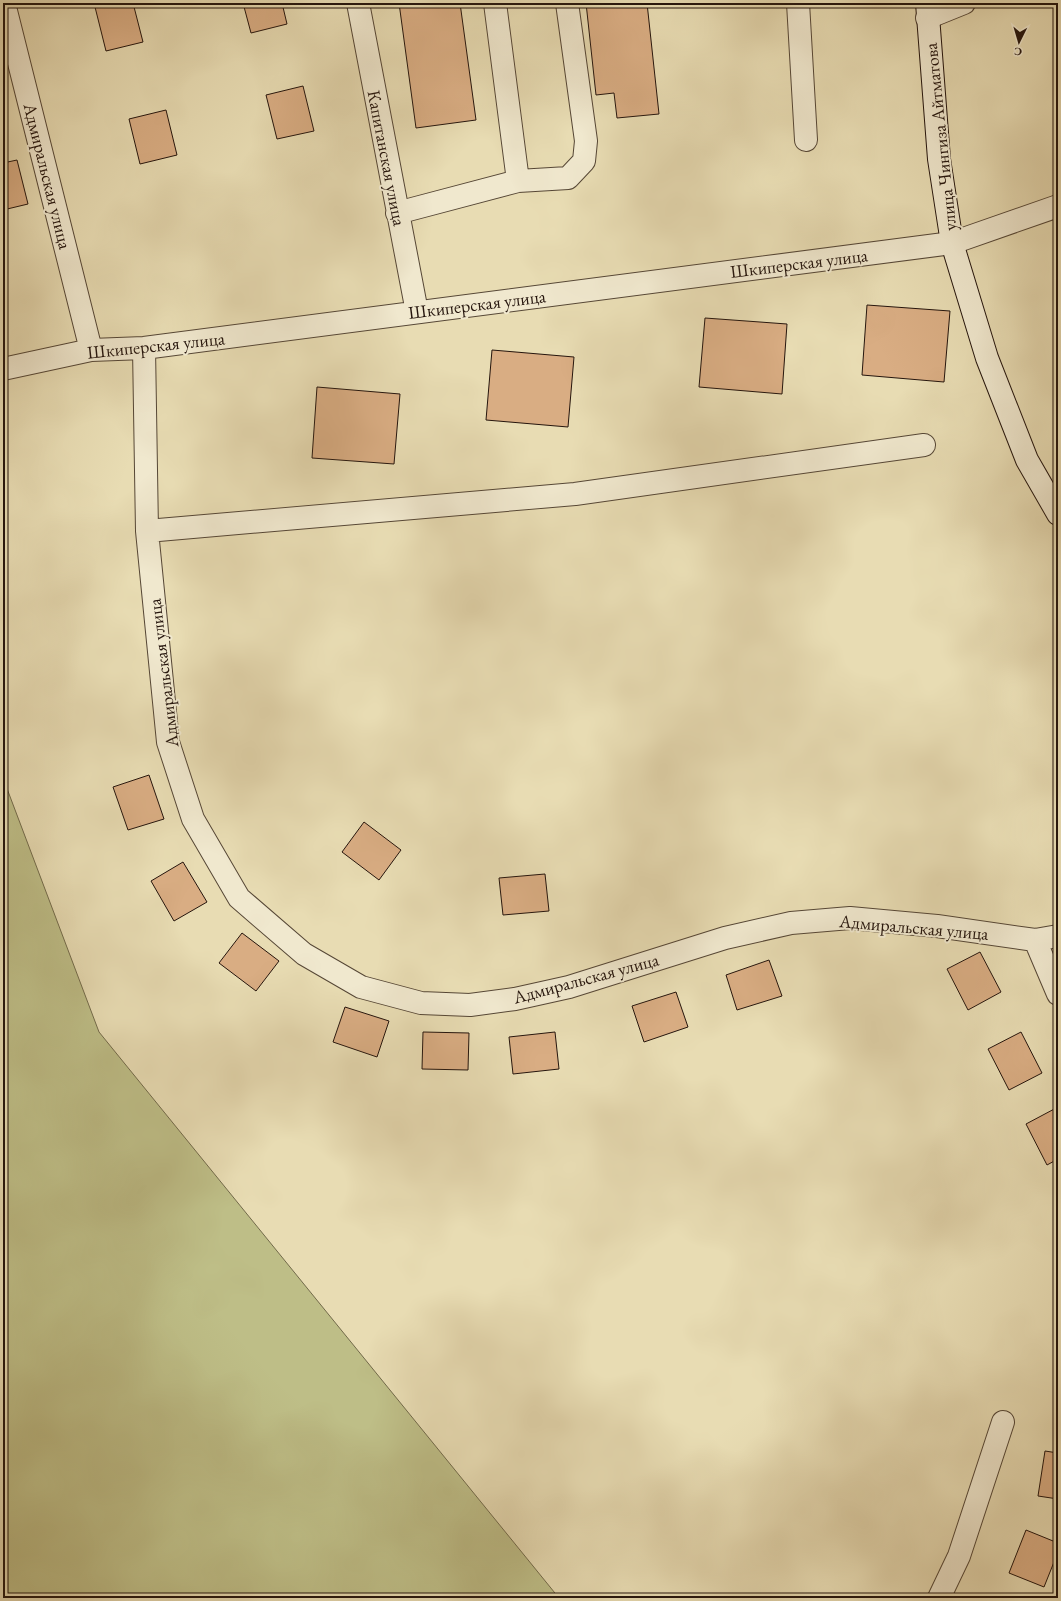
<svg xmlns="http://www.w3.org/2000/svg" width="1061" height="1601" viewBox="0 0 1061 1601" font-family="'EB Garamond',serif">
	<style>
		.green { fill: #bebe87; stroke: #726a4a }
		.building { fill: #d9ad83; stroke: #25150d }
		.lines { fill: none; stroke-linecap: round; stroke-linejoin: round }
		.street-casing { stroke: #564736; stroke-width: 24 }
		.secondary-casing { stroke: #25150d; stroke-width: 24 }
		.street { stroke: #f0e8ce; stroke-width: 22 }
		.secondary { stroke: #f0e8ce; stroke-width: 22 }
		.labels { text-anchor: middle; dominant-baseline: central; stroke-width: 4; stroke-linejoin: round; paint-order: stroke }
		.street-label { font-size: 18px; fill: #25150d; stroke: #f0e8ce }
	</style>
	<rect width="100%" height="100%" fill="#e8dcb3"/>
	<filter id="stains"><feTurbulence type="fractalNoise" baseFrequency=".005" numOctaves="4"/><feColorMatrix values="0 0 0 0 .2 0 0 0 0 .09 0 0 0 0 .02 0 0 0 .5 -.17"/></filter>
	<radialGradient id="worn" r=".72"><stop offset=".6" stop-color="#630" stop-opacity="0"/><stop offset="1" stop-color="#630" stop-opacity=".3"/></radialGradient>
	<!-- green -->
	<path class="green" d="M3 778 99 1032 559 1598H3Z"/>
	<!-- building -->
	<path class="building" d="M110 3H133L143 42 106 51 95 7Z
		M243 3H282L287 24 251 33Z
		M399 3H460L476 120 416 128Z
		M586 3H647L659 114 617 118 614 93 596 95Z
		M303 86 314 131 277 139 266 95Z
		M166 110 177 155 140 164 129 119Z
		M17 160 28 204 3 210V163Z
		M867 305 950 311 944 382 862 375Z
		M705 318 787 324 782 394 699 387Z
		M492 350 574 357 568 427 486 420Z
		M317 387 400 394 394 464 312 458Z
		M149 775 164 819 128 830 113 787Z
		M364 822 401 850 379 880 342 852Z
		M183 862 207 902 174 921 151 881Z
		M545 874 549 911 503 915 499 878Z
		M242 933 279 961 256 991 219 963Z
		M980 952 1001 992 968 1010 947 969Z
		M769 960 782 996 737 1010 726 975Z
		M676 992 688 1027 644 1042 632 1006Z
		M345 1007 389 1021 377 1057 333 1042Z
		M423 1032 469 1033 468 1070 422 1069Z
		M555 1032 559 1069 513 1074 509 1037Z
		M1021 1032 1042 1073 1009 1090 988 1049Z
		M1058 1107V1159L1047 1165 1026 1124Z
		M1045 1451 1058 1453V1499L1038 1496Z
		M1026 1530 1058 1543V1552L1044 1587 1009 1573Z"/>
	<g class="lines">
		<defs>
			<path id="street" d="M4 3 91 350
				M358 3 417 312
				M495 3 518 181
				M798 3 806 140
				M927 18 964 3
				M397 213 518 181 568 178 584 161 586 141 567 3
				M144 348 147 531 168 742 193 819 239 898 304 954 361 987 421 1003 470 1005 515 999 569 987 725 938 791 923 850 918 937 926 1035 940 1058 994
				M3 369 91 350 144 348 952 243 1058 206
				M147 531 575 494 924 445
				M1035 940 1058 936
				M939 1598 959 1556 1003 1422"/>
			<path id="secondary" d="M927 3 939 159 952 243 987 358 1027 460 1058 514"/>
		</defs>
		<!-- street casing -->
		<use href="#street" class="street-casing"/>
		<!-- secondary casing -->
		<use href="#secondary" class="secondary-casing"/>
		<!-- street -->
		<use href="#street" class="street"/>
		<!-- secondary -->
		<use href="#secondary" class="secondary"/>
	</g>
	<g class="labels">
		<!-- street labels -->
		<g class="street-label">
			<text transform="translate(940 137) rotate(-96)">улица Чингиза Айтматова</text>
			<text transform="translate(387 158) rotate(79)">Капитанская улица</text>
			<text transform="translate(48 176) rotate(76)">Адмиральская улица</text>
			<text transform="translate(799 263) rotate(-7)">Шкиперская улица</text>
			<text transform="translate(477 304) rotate(-7)">Шкиперская улица</text>
			<text transform="translate(156 345) rotate(-6)">Шкиперская улица</text>
			<text transform="translate(163 673) rotate(-97)">Адмиральская улица</text>
			<text transform="translate(914 927) rotate(5)">Адмиральская улица</text>
			<text transform="translate(586 978) rotate(-15)">Адмиральская улица</text>
		</g>
	</g>
	<!-- margin -->
	<rect width="1061" height="1601" fill="none" stroke="#e8dcb3" stroke-width="16"/>
	<rect x="4" y="4" width="1053" height="1593" fill="none" stroke="#25150d" stroke-width="2"/>
	<rect x="8" y="8" width="1045" height="1585" fill="none" stroke="#25150d"/>
	<!-- north arrow -->
	<g transform="translate(1019 42) rotate(185)" stroke="#f0e8ce" stroke-width="3" paint-order="stroke">
	<path d="M0-3L7 15L0 10L-7 15Z" fill="#25150d"/>
	<text y="-6" font-size="11" font-weight="bold" text-anchor="middle" fill="#25150d">С</text>
	</g>
	<rect width="100%" height="100%" filter="url(#stains)"/>
	<rect width="100%" height="100%" fill="url(#worn)"/>
</svg>
